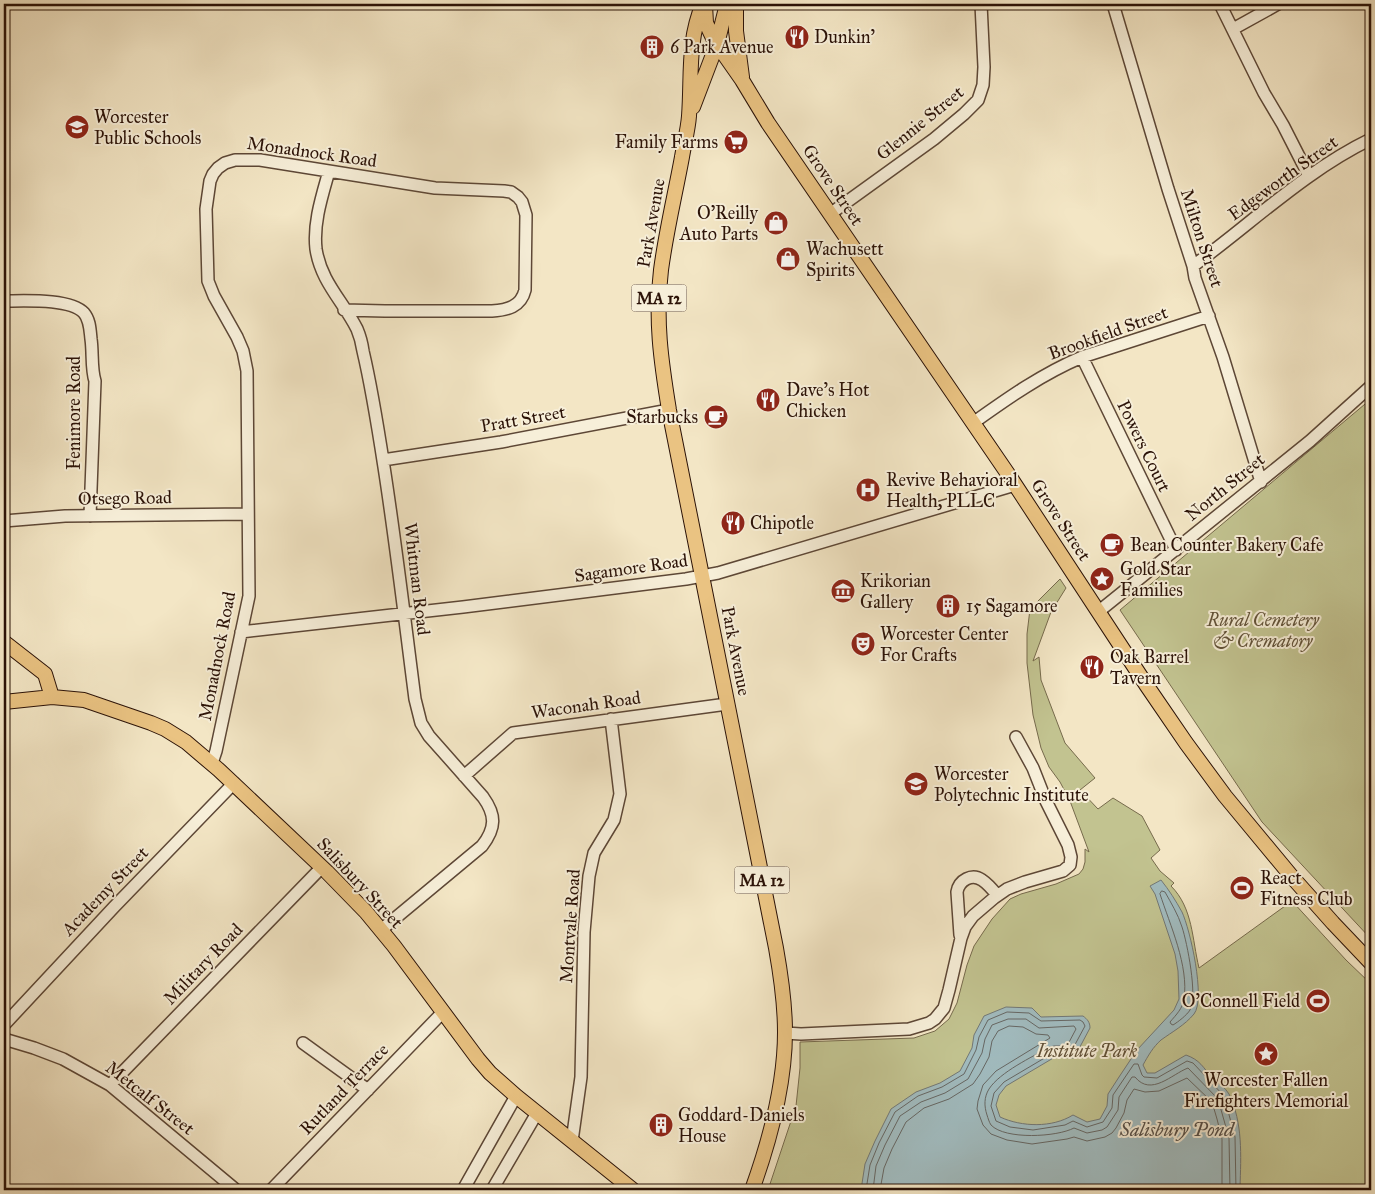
<svg xmlns="http://www.w3.org/2000/svg" width="1375" height="1194" viewBox="0 0 1375 1194" font-family="'IM FELL Great Primer',serif">
	<style>
		.green { fill: #c2c390; stroke: #766a4c }
		.water { fill: #a1bcc0; stroke: #727876 }
		.lines { fill: none; stroke-linecap: round; stroke-linejoin: round }
		.shore { stroke: #666764; stroke-width: 1 }
		.minor-casing { stroke: #5d4736; stroke-width: 14 }
		.major-casing { stroke: #2b1207; stroke-width: 16 }
		.minor { stroke: #f7efd9; stroke-width: 11 }
		.major { stroke: #eac382; stroke-width: 14 }
		.labels { text-anchor: middle; dominant-baseline: central; stroke-width: 4; stroke-linejoin: round; paint-order: stroke }
		.shield { fill: #f7efd9; stroke: #685446; stroke-width: 1 }
		.shield-label { font-size: 16px; font-weight: bold; fill: #2b1207 }
		.poi-label { font-size: 18px; fill: #2b1207; stroke: #f7efd9; text-anchor: start }
		.street-label { font-size: 18px; fill: #2b1207; stroke: #f7efd9 }
		.park-label { font-size: 18px; font-style: italic; fill: #605037; stroke: #f7efd9 }
		.water-label { font-size: 19px; font-style: italic; fill: #544e48; stroke: #f7efd9 }
	</style>
	<rect width="100%" height="100%" fill="#f3e6c5"/>
	<filter id="stains"><feTurbulence type="fractalNoise" baseFrequency=".004" numOctaves="4"/><feColorMatrix values="0 0 0 0 .2 0 0 0 0 .09 0 0 0 0 .02 0 0 0 .5 -.17"/></filter>
	<radialGradient id="worn" r=".72"><stop offset=".6" stop-color="#630" stop-opacity="0"/><stop offset="1" stop-color="#630" stop-opacity=".3"/></radialGradient>
	<!-- green -->
	<path class="green" d="M1371 399V939L1262 822 1120 610Z
		M1060 579 1066 588 1051 612 1033 661 1039 657 1041 680 1065 743 1095 778 1080 790 1098 809 1113 798 1142 816 1160 850 1151 858 1160 871 1174 883 1171 886C1193 908 1192 939 1199 968L1292 901 1346 960 1371 984V1190H768L796 1106 800 1068V1042L914 1038 935 1031 949 1019 957 1003 967 965 974 946 992 919 1010 899 1021 894 1056 884 1079 874 1083 869 1085 862V849L1089 852 1070 801 1060 782 1049 767 1041 748 1033 715 1027 663V634L1030 609Z"/>
	<!-- water -->
	<path class="water" d="M1161 880C1169 890 1176 901 1182 912 1190 929 1206 999 1194 1014 1185 1025 1172 1032 1161 1040 1153 1047 1148 1056 1143 1065L1147 1073H1155L1186 1055C1200 1060 1203 1067 1212 1078 1218 1083 1225 1087 1229 1094 1243 1123 1241 1156 1240 1187L1242 1190H861L865 1164 875 1141 891 1109 916 1092 940 1083 960 1071 972 1048 974 1035 984 1016 1006 1007 1032 1008 1041 1017 1083 1016C1087 1019 1090 1022 1090 1028L1074 1058 1055 1057 1006 1086 999 1095 996 1105 1000 1117C1022 1127 1052 1128 1073 1115L1087 1122 1100 1119 1107 1106 1108 1094 1119 1077 1137 1050 1174 1010 1179 999 1178 971 1175 954 1155 894 1150 886Z"/>
	<g class="lines">
		<!-- shore -->
		<path class="shore" d="M1162 891 1165 892C1171 903 1178 914 1182 927 1187 942 1198 997 1190 1010 1187 1015 1178 1022 1173 1025L1171 1024 1170 1022C1176 1015 1183 1008 1184 999 1189 966 1170 925 1160 894Z
			M866 1190 870 1165 879 1143 895 1112 918 1096 942 1087 964 1074 976 1050 979 1037 988 1020 1007 1012 1029 1013 1041 1021 1080 1020 1083 1022 1085 1026 1071 1052 1053 1053 1004 1082 994 1093 991 1106 996 1121 1010 1127 1033 1130 1065 1125 1073 1121 1087 1127 1103 1122 1112 1108 1113 1095 1134 1064H1138L1142 1075 1144 1077 1157 1078 1187 1061 1193 1063 1224 1096 1235 1137 1236 1190
			M873 1190 876 1166 885 1145 900 1116 921 1102 945 1093 968 1079 982 1053 985 1039 992 1025 1008 1019H1026L1039 1028 1074 1026 1076 1029 1067 1046H1054L1050 1047C1032 1057 1000 1072 989 1089 984 1097 984 1106 987 1115 988 1118 989 1122 991 1125 1005 1140 1057 1137 1074 1128L1087 1133 1102 1130 1107 1127 1118 1110 1119 1097 1132 1077H1135C1151 1097 1172 1074 1188 1068L1218 1099 1229 1138 1230 1190
			M880 1190 884 1168 892 1149 906 1122 924 1108 949 1099 973 1084 980 1074 989 1057 992 1041 998 1031 1009 1026 1023 1027 1036 1034 1048 1035 1050 1038 996 1071 983 1085 978 1101 977 1109 983 1125 991 1134 1007 1140 1032 1144 1067 1139 1074 1137 1087 1141 1105 1137 1112 1133 1116 1128 1124 1113 1127 1100 1134 1089 1145 1092 1159 1091 1187 1078 1212 1102 1217 1119 1222 1139V1190"/>
		<defs>
			<path id="minor" d="M1113 4 1168 189 1193 266 1195 278 1223 357 1261 482
				M1220 4 1264 93 1283 125 1309 176
				M1233 29 1278 4
				M329 171C322 196 313 223 316 249 321 282 343 301 357 329 360 336 362 344 363 351 372 389 378 428 384 467 396 544 405 622 415 699L421 723 429 736 483 797C496 815 496 828 482 846L381 930
				M830 214 934 139 964 114 978 100 983 85 984 67 981 4
				M1193 266C1252 223 1305 171 1371 139
				M4 301C23 301 70 298 84 313 90 320 90 330 91 339 93 352 91 369 95 381L90 516
				M1082 357 1176 550
				M973 423C1008 398 1042 374 1082 357L1209 316
				M383 460 501 442 669 410
				M4 521 65 516 248 514
				M1098 612 1310 441 1371 386
				M241 632 463 607 686 579 718 573 1015 485
				M212 763 216 751 249 596 247 371 243 351 237 337 214 296 208 281 206 209 210 181 213 174 218 168 225 163 235 160H260L435 188 504 191 511 192 518 197 522 202 526 215 525 290C521 307 507 310 492 311H385L344 310
				M464 776 513 733 727 704
				M960 935 957 892C959 880 972 873 982 880 988 884 993 890 997 895
				M4 1025 114 907 234 783
				M785 1033 801 1034 909 1029 929 1023 935 1019 944 1008 949 990 961 938 965 927 973 916 994 898 1007 889 1025 882 1063 871 1070 865 1071 857 1068 845 1046 801 1033 768 1016 737
				M4 1039 34 1048 63 1059 110 1085 236 1190
				M303 1043 368 1090
				M110 1085 322 867
				M572 1141 581 1077 584 932 589 876 594 853 614 820 620 794 611 719
				M271 1190 443 1012
				M463 1190 516 1096
				M492 1190 537 1113"/>
			<path id="major" d="M703 4C687 41 692 77 689 116 688 130 684 144 682 157 675 195 666 232 661 270 655 319 661 361 669 410L776 948C781 976 785 1004 785 1032 785 1086 770 1140 752 1190
				M736 4V31L742 77
				M705 5 706 23 714 40 742 80 768 123 1008 474 1147 686 1186 743 1225 796 1293 878 1333 923 1371 963
				M693 107 717 44 727 4
				M4 642 45 674 52 697
				M4 702 52 697 84 700 151 723 165 729 186 742 219 770 327 872 366 912 394 946 478 1059 490 1073 516 1096 633 1190"/>
		</defs>
		<!-- minor casing -->
		<use href="#minor" class="minor-casing"/>
		<!-- major casing -->
		<use href="#major" class="major-casing"/>
		<!-- minor -->
		<use href="#minor" class="minor"/>
		<!-- major -->
		<use href="#major" class="major"/>
	</g>
	<!-- icons -->
	<defs>
		<symbol id="restaurant-disc" viewBox="-11 -11 22 22"><circle r="9.5" fill="#8f2418" stroke="#f7efd9"/><path d="M-5-6h1v4h1v-4h1v4h1v-4h1v5L-1.5 .5V6h-2V.5L-5-1ZM5-6V6H3V1.5H1.5Q1.5-4 5-6Z" fill="#fff"/></symbol>
		<symbol id="building-disc" viewBox="-11 -11 22 22"><circle r="9.5" fill="#8f2418" stroke="#f7efd9"/><path d="M-4-6H4V6H1V3H-1V6H-4ZM-2.5-4.3h1.7v1.8h-1.7ZM.8-4.3h1.7v1.8H.8ZM-2.5-1h1.7V.8h-1.7ZM.8-1h1.7V.8H.8Z" fill="#fff"/></symbol>
		<symbol id="school-disc" viewBox="-11 -11 22 22"><circle r="9.5" fill="#8f2418" stroke="#f7efd9"/><path d="M0-5L7-2L0 1L-7-2ZM-4 1L0 2.5L4 1V4Q0 6-4 4Z" fill="#fff"/></symbol>
		<symbol id="supermarket-disc" viewBox="-11 -11 22 22"><circle r="9.5" fill="#8f2418" stroke="#f7efd9"/><path d="M-6-5.5h2.5l.6 2H6L4.5 2H-2.5L-4.4-4H-6ZM-1.5 3.2a1.3 1.3 0 1 0 .1 0ZM3 3.2a1.3 1.3 0 1 0 .1 0Z" fill="#fff"/></symbol>
		<symbol id="shop-disc" viewBox="-11 -11 22 22"><circle r="9.5" fill="#8f2418" stroke="#f7efd9"/><path d="M-5-2.5h2.3a2.7 3.5 0 0 1 5.4 0H5L5.5 6h-11ZM-1.5-2.5h3a1.5 2.3 0 0 0-3 0Z" fill="#fff"/></symbol>
		<symbol id="cafe-disc" viewBox="-11 -11 22 22"><circle r="9.5" fill="#8f2418" stroke="#f7efd9"/><path d="M-5.5-4.5H6V0H3Q3 3.5 0 3.5H-2.5Q-5.5 3.5-5.5 0ZM3-3.2v2h1.7v-2ZM-6 4.5H4V6H-6Z" fill="#fff"/></symbol>
		<symbol id="hospital-disc" viewBox="-11 -11 22 22"><circle r="9.5" fill="#8f2418" stroke="#f7efd9"/><path d="M-5-5h3v3.5h4V-5h3V5h-3V1.5h-4V5h-3Z" fill="#fff"/></symbol>
		<symbol id="sight-disc" viewBox="-11 -11 22 22"><circle r="9.5" fill="#8f2418" stroke="#f7efd9"/><path d="M0-6L1.8-2.2L6-1.7L2.9 1.2L3.7 5.4L0 3.3L-3.7 5.4L-2.9 1.2L-6-1.7L-1.8-2.2Z" fill="#fff"/></symbol>
		<symbol id="museum-disc" viewBox="-11 -11 22 22"><circle r="9.5" fill="#8f2418" stroke="#f7efd9"/><path d="M0-6L6-3V-2H-6V-3ZM-5-1h2V3h-2ZM-1-1h2V3h-2ZM3-1h2V3H3ZM-6 4H6V6H-6Z" fill="#fff"/></symbol>
		<symbol id="theatre-disc" viewBox="-11 -11 22 22"><circle r="9.5" fill="#8f2418" stroke="#f7efd9"/><path d="M-5-5.5Q0-4 5-5.5V0Q5 5 0 6Q-5 5-5 0ZM-3.3-2.5H-1v1.5H-3.3ZM1-2.5H3.3v1.5H1ZM-2.8 1Q0 5.5 2.8 1Z" fill="#fff"/></symbol>
		<symbol id="university-disc" viewBox="-11 -11 22 22"><circle r="9.5" fill="#8f2418" stroke="#f7efd9"/><path d="M0-5L7-2L0 1L-7-2ZM-4 1L0 2.5L4 1V4Q0 6-4 4Z" fill="#fff"/></symbol>
		<symbol id="stadium-disc" viewBox="-11 -11 22 22"><circle r="9.5" fill="#8f2418" stroke="#f7efd9"/><path d="M0-5a6.5 5 0 1 0 0 10a6.5 5 0 1 0 0-10ZM-3.5-1.8h7v3.6h-7Z" fill="#fff"/></symbol>
	</defs>
	<g fill-rule="evenodd">
		<use href="#restaurant-disc" x="783" y="23" width="28" height="28"/>
		<use href="#building-disc" x="638" y="33" width="28" height="28"/>
		<use href="#school-disc" x="63" y="113" width="28" height="28"/>
		<use href="#supermarket-disc" x="722" y="128" width="28" height="28"/>
		<use href="#shop-disc" x="762" y="209" width="28" height="28"/>
		<use href="#shop-disc" x="774" y="245" width="28" height="28"/>
		<use href="#restaurant-disc" x="754" y="386" width="28" height="28"/>
		<use href="#cafe-disc" x="702" y="403" width="28" height="28"/>
		<use href="#hospital-disc" x="854" y="476" width="28" height="28"/>
		<use href="#restaurant-disc" x="719" y="509" width="28" height="28"/>
		<use href="#cafe-disc" x="1098" y="531" width="28" height="28"/>
		<use href="#sight-disc" x="1088" y="565" width="28" height="28"/>
		<use href="#museum-disc" x="829" y="577" width="28" height="28"/>
		<use href="#building-disc" x="934" y="592" width="28" height="28"/>
		<use href="#theatre-disc" x="849" y="630" width="28" height="28"/>
		<use href="#restaurant-disc" x="1078" y="653" width="28" height="28"/>
		<use href="#university-disc" x="902" y="770" width="28" height="28"/>
		<use href="#stadium-disc" x="1228" y="874" width="28" height="28"/>
		<use href="#stadium-disc" x="1304" y="987" width="28" height="28"/>
		<use href="#sight-disc" x="1252" y="1040" width="28" height="28"/>
		<use href="#building-disc" x="647" y="1111" width="28" height="28"/>
	</g>
	<g class="labels">
		<!-- shield labels -->
		<g class="shield">
			<rect x="631.5" y="284.5" width="55" height="27" rx="4"/>
			<rect x="734.5" y="866.5" width="55" height="27" rx="4"/>
		</g>
		<g class="shield-label">
			<text x="659" y="298">MA 12</text>
			<text x="762" y="880">MA 12</text>
		</g>
		<!-- poi labels -->
		<g class="poi-label">
			<text x="814" y="37">Dunkin'</text>
			<text x="670" y="47">6 Park Avenue</text>
			<text x="94" y="117">Worcester<tspan x="94" dy="21">Public Schools</tspan></text>
			<text x="718" y="142" text-anchor="end">Family Farms</text>
			<text x="758" y="213" text-anchor="end">O'Reilly<tspan x="758" dy="21">Auto Parts</tspan></text>
			<text x="806" y="249">Wachusett<tspan x="806" dy="21">Spirits</tspan></text>
			<text x="786" y="390">Dave's Hot<tspan x="786" dy="21">Chicken</tspan></text>
			<text x="698" y="417" text-anchor="end">Starbucks</text>
			<text x="886" y="480">Revive Behavioral<tspan x="886" dy="21">Health, PLLC</tspan></text>
			<text x="750" y="523">Chipotle</text>
			<text x="1130" y="545">Bean Counter Bakery Cafe</text>
			<text x="1120" y="569">Gold Star<tspan x="1120" dy="21">Families</tspan></text>
			<text x="860" y="581">Krikorian<tspan x="860" dy="21">Gallery</tspan></text>
			<text x="966" y="606">15 Sagamore</text>
			<text x="880" y="634">Worcester Center<tspan x="880" dy="21">For Crafts</tspan></text>
			<text x="1110" y="657">Oak Barrel<tspan x="1110" dy="21">Tavern</tspan></text>
			<text x="934" y="774">Worcester<tspan x="934" dy="21">Polytechnic Institute</tspan></text>
			<text x="1260" y="878">React<tspan x="1260" dy="21">Fitness Club</tspan></text>
			<text x="1300" y="1001" text-anchor="end">O'Connell Field</text>
			<text x="1266" y="1080" text-anchor="middle">Worcester Fallen<tspan x="1266" dy="21">Firefighters Memorial</tspan></text>
			<text x="678" y="1115">Goddard-Daniels<tspan x="678" dy="21">House</tspan></text>
		</g>
		<!-- street labels -->
		<g class="street-label">
			<text transform="translate(920 123) rotate(-39)">Glennie Street</text>
			<text transform="translate(312 152) rotate(8)">Monadnock Road</text>
			<text transform="translate(1283 178) rotate(-36)">Edgeworth Street</text>
			<text transform="translate(833 185) rotate(56)">Grove Street</text>
			<text transform="translate(651 223) rotate(-80)">Park Avenue</text>
			<text transform="translate(1202 238) rotate(72)">Milton Street</text>
			<text transform="translate(1108 333) rotate(-20)">Brookfield Street</text>
			<text transform="translate(74 413) rotate(-90)">Fenimore Road</text>
			<text transform="translate(523 419) rotate(-10)">Pratt Street</text>
			<text transform="translate(1144 446) rotate(64)">Powers Court</text>
			<text transform="translate(1225 487) rotate(-39)">North Street</text>
			<text transform="translate(125 498) rotate(-1)">Otsego Road</text>
			<text transform="translate(1061 520) rotate(57)">Grove Street</text>
			<text transform="translate(631 568) rotate(-8)">Sagamore Road</text>
			<text transform="translate(417 579) rotate(83)">Whitman Road</text>
			<text transform="translate(736 651) rotate(79)">Park Avenue</text>
			<text transform="translate(217 656) rotate(-79)">Monadnock Road</text>
			<text transform="translate(586 705) rotate(-8)">Waconah Road</text>
			<text transform="translate(360 883) rotate(47)">Salisbury Street</text>
			<text transform="translate(105 891) rotate(-46)">Academy Street</text>
			<text transform="translate(570 926) rotate(-86)">Montvale Road</text>
			<text transform="translate(203 964) rotate(-46)">Military Road</text>
			<text transform="translate(344 1089) rotate(-46)">Rutland Terrace</text>
			<text transform="translate(150 1098) rotate(38)">Metcalf Street</text>
		</g>
		<!-- park labels -->
		<g class="park-label">
			<text x="1263" y="620">Rural Cemetery<tspan x="1263" dy="21">&amp; Crematory</tspan></text>
			<text x="1087" y="1051">Institute Park</text>
		</g>
		<!-- water labels -->
		<g class="water-label">
			<text x="1177" y="1129">Salisbury Pond</text>
		</g>
	</g>
	<!-- margin -->
	<rect width="1375" height="1194" fill="none" stroke="#f3e6c5" stroke-width="20"/>
	<rect x="5" y="5" width="1365" height="1184" fill="none" stroke="#2b1207" stroke-width="2.5"/>
	<rect x="10" y="10" width="1355" height="1174" fill="none" stroke="#2b1207"/>
	<rect width="100%" height="100%" filter="url(#stains)"/>
	<rect width="100%" height="100%" fill="url(#worn)"/>
</svg>
